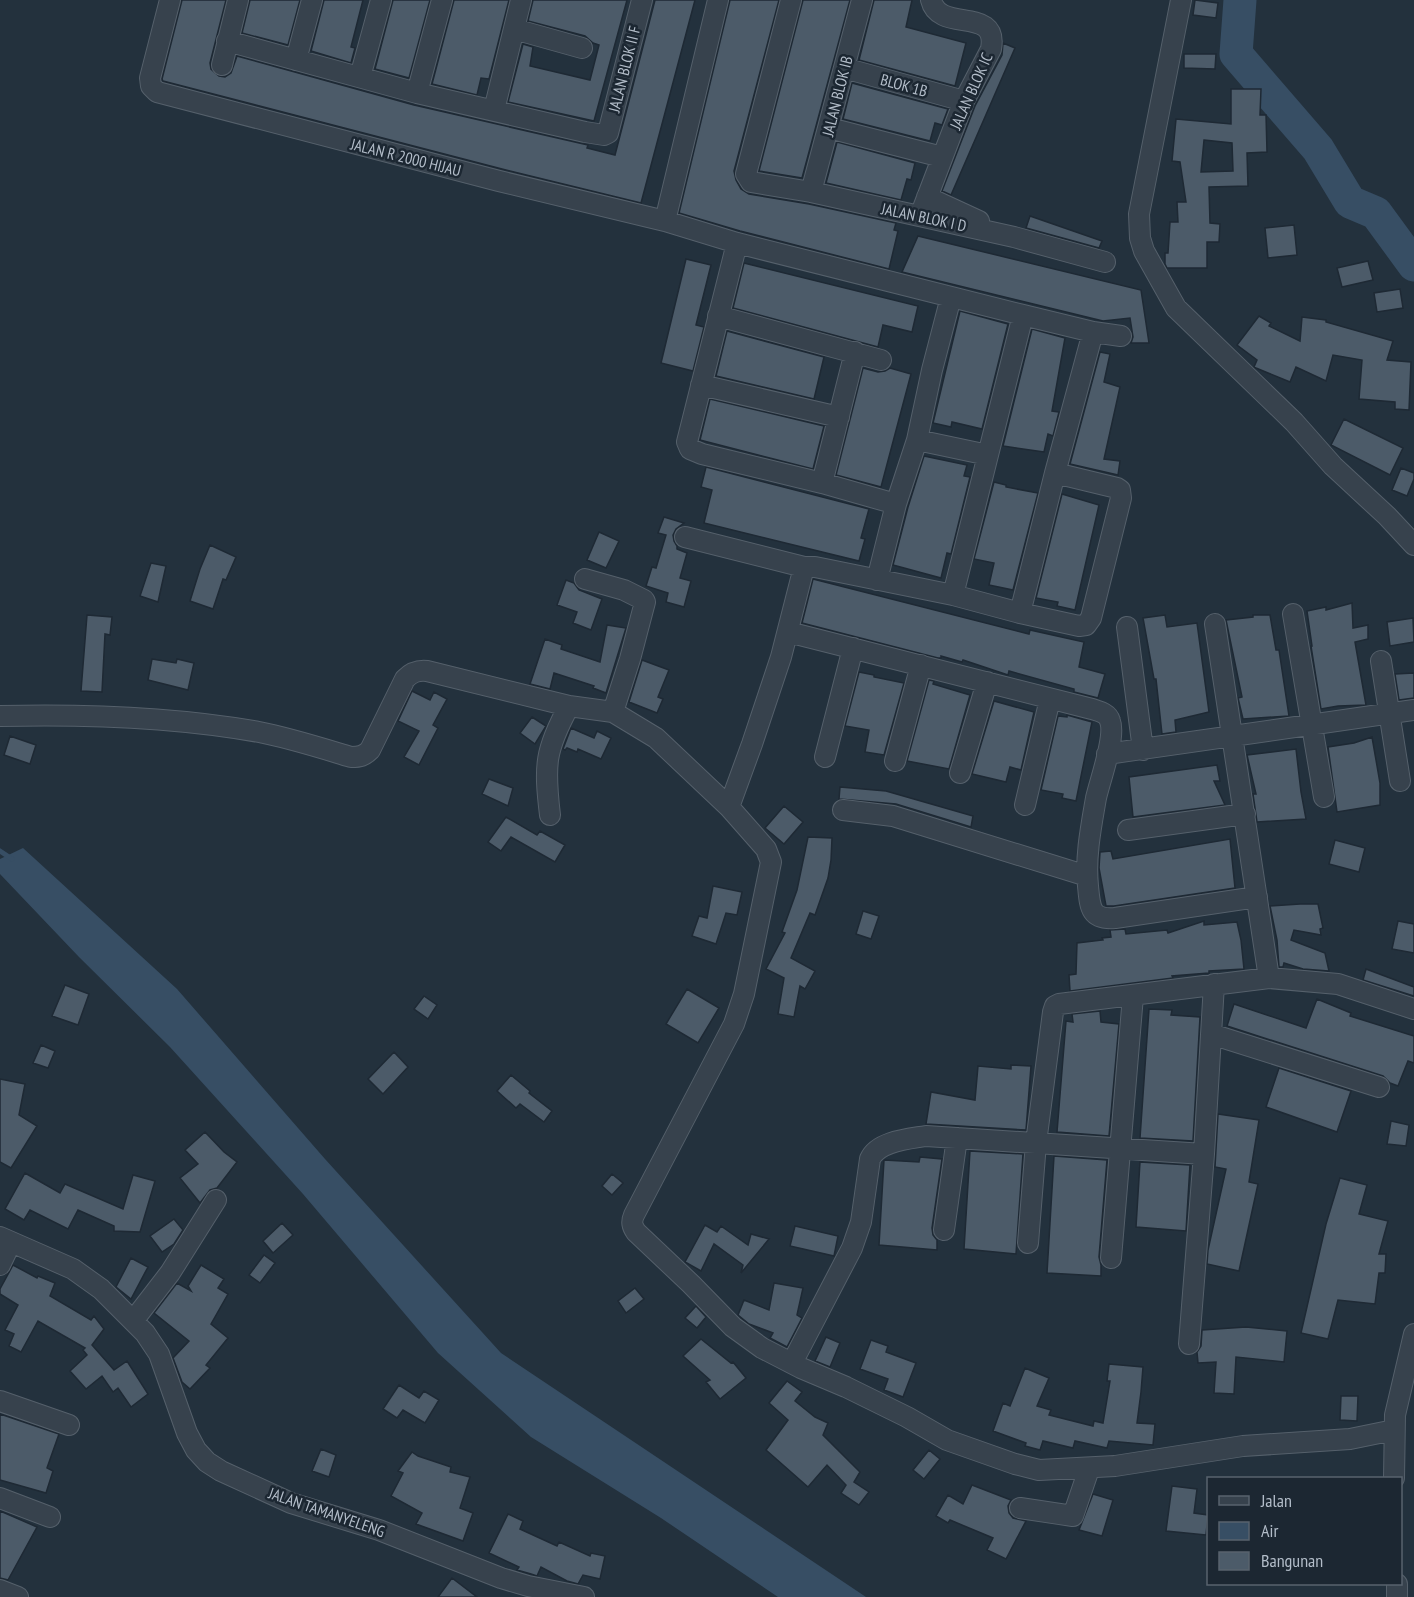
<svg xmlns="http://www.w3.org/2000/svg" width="1414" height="1597" viewBox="0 0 1414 1597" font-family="'PT Sans Narrow',sans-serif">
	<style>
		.water { fill: #374e64 }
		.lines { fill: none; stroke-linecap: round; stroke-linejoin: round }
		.stream { stroke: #374e64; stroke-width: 5 }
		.river { stroke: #374e64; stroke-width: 33 }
		.building { fill: #4c5b69; stroke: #1e2934; stroke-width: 1.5; fill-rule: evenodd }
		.street-casing { stroke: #55606b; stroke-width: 22 }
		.street { stroke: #37424d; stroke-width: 20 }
		.labels { text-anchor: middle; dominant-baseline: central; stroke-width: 5; stroke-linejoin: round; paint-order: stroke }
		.street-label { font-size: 16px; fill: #b3bdc9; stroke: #1c2732 }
	</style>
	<rect width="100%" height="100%" fill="#23313d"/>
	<!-- water -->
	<path class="water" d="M23 848 177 989 325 1159 501 1353 866 1597H778L661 1518 531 1437 438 1353 303 1194 170 1047 79 957 0 874V859Z"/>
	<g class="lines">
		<!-- stream -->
		<path class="stream" d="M0 851 12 859"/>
		<!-- river -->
		<path class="river" d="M1240 0 1236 54 1318 149 1350 202 1376 213 1414 265"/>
	</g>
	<!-- building -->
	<path class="building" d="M182 0H226L210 63 211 69 219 76 225 77 231 73 237 56 414 105 588 145 587 148 615 155 655 0H695L641 203 502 169 163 81 162 79Z
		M250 0H300L288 45 242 33Z
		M324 0H363L351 47 355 48 351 63 311 51Z
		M393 0H430L409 78 375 69Z
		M454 0H509L489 79 481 78 477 95 432 84Z
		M533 0H627L594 121 508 102 523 44 533 47 530 66 590 80 599 45 593 43 585 36 528 21Z
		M730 0H779L734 171 736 180 741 189 749 194 809 204 896 223 894 230 898 231 889 269 740 231 679 213Z
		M803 0H850L802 178 759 171Z
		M874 0H912L906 27 966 43 955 86 859 60Z
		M1195 0 1218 3 1216 18 1193 15Z
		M1003 43 1015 48 951 195 942 191 975 106 1002 55Z
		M1184 54H1216L1215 69 1184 68Z
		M852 83 948 109 942 125 935 123 930 141 843 119Z
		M1231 89H1261L1260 115H1266L1267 152 1247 153 1248 186 1209 187 1210 223 1220 224 1219 242H1207V268H1167L1165 264V253H1168L1170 222H1178L1177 202H1186L1180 162 1172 161 1176 119 1231 124ZM1204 140 1232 143 1233 171 1201 172Z
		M837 142 915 163 911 180 907 179 901 200 826 183Z
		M1030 216 1102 241 1099 248 1026 228Z
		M1294 225 1297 255 1268 258 1265 228Z
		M918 236 1141 290 1149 343H1131L1133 337 1130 318 1103 321 902 272Z
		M686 259 711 265 696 325 704 327 693 371 661 363Z
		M1368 261 1373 280 1342 287 1337 268Z
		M744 263 918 306 912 332 883 325 878 347 733 308Z
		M1400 289 1403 308 1377 312 1374 293Z
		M960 311 1008 324 982 429 952 422 951 427 933 423Z
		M1259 316 1271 323 1269 326 1300 341 1302 317 1326 320V322L1393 341 1387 360 1411 362 1409 410 1395 409V402L1359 399 1362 360 1333 355 1326 381 1296 367 1290 382 1256 368 1254 367 1257 360 1237 345Z
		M1032 329 1065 338 1052 411 1059 412 1053 436 1048 434 1044 452 1003 446Z
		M727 331 824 357 814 399 716 376Z
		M1100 352 1110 354 1104 382 1120 387 1104 459 1120 461 1118 475 1070 464Z
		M863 368 878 372 885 371 890 368 911 374 881 487 836 475Z
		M710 399 824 426 813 469 700 440Z
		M1344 419 1403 448 1390 475 1331 445Z
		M924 456 967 465 964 476 970 477 951 554 947 553 941 578 893 565 908 507Z
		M706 467 869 509 861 538 865 539 859 561 704 523 712 490 701 487Z
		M1401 468 1414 473V479L1407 496 1392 490Z
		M994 482 1006 485V487L1038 493 1013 590 989 585 994 563 974 559Z
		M1062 494 1099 505 1075 610 1057 606 1058 602 1036 598Z
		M664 517 684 523 676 529 673 535 674 541 677 546V549L687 553 680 578 691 581 684 607 666 602 668 593 646 586 652 567 656 568 666 535 658 533Z
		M599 532 619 541 606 568 587 560Z
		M210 545 236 557 226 580 223 579 213 609 190 601 200 569Z
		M151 563 166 566 158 602 140 596Z
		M813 579 1029 634 1030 630 1084 642 1079 667 1105 674 1098 698 1074 692V689L1009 671 1008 675 963 660 962 662 941 656V658H938L802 623Z
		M566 580 574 583 579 590 602 599 591 630 573 623 577 612 557 605Z
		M1352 603 1353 628 1368 625V639L1355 642 1366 705 1338 706 1321 709 1311 646H1312L1307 611 1326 607V610Z
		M87 615 112 617 110 635 105 634 102 692 81 691Z
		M1165 615 1167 627 1197 623 1209 712 1175 720 1176 732 1162 734 1156 679H1154L1143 618Z
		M1253 615H1270L1276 650H1279L1289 716 1243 719 1238 698 1242 697 1226 620 1253 617Z
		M1413 618 1414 642 1390 646 1387 622Z
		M607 625 626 628 606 693 593 688 594 686 554 673 550 689 530 684 545 639 562 645 561 649 600 662Z
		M152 659 176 663 177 659 194 663 188 690 148 680Z
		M642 660 669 670 658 697 663 699 657 713 629 702Z
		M859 672 874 675V677L904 683 884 755 865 752 869 730 845 726Z
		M1414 673V698L1399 700 1395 674Z
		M929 680 934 681 933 684 970 695 949 769 907 761Z
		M412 691 430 700 434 692 447 699 433 725 438 728 419 765 404 757 419 731 398 721Z
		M994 701 1034 712 1021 770 1010 767 1006 782 972 774Z
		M1067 715 1092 722 1076 801 1062 798 1063 794 1041 790 1058 716 1067 717Z
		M532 717 546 726 535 744 520 733Z
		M571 728 594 738 597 731 611 738 601 759 578 749 577 752 567 748 565 750 563 749Z
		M10 736 36 745 30 764 4 755Z
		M1372 737 1380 783V805L1337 812 1328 747 1354 743Z
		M1296 749 1301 792 1306 819 1257 822 1253 794H1256L1247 755Z
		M1217 765 1220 781H1214L1225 805 1133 817 1129 777Z
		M489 779 513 788 508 806 482 794Z
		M840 787 886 791 973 816 971 827 896 804 839 799Z
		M784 806 803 822 784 844 765 828Z
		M506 817 537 835 540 831 565 845 555 862 511 837 501 851 488 842Z
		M808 837 832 838 831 860 828 878 815 915 810 913 791 958 815 971 805 989 800 986 794 1017 778 1014 784 978 766 969 785 933 782 932 797 890Z
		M1230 839 1235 888 1114 906H1106L1099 868 1100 852 1111 851 1113 859Z
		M1335 840 1365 848 1359 872 1329 864Z
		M713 886 742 892 737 915 726 913 716 944 692 936 699 916 707 918Z
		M1300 904H1318L1323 928 1320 929 1321 935 1294 930 1291 940 1325 953 1329 971 1303 969 1284 963 1283 967H1279L1277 940 1270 906Z
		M863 911 879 916 871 939 856 934Z
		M1204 921V925L1237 922 1241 940 1244 969 1209 971V973L1172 976 1173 978 1070 991 1069 975 1076 974 1077 943 1103 940 1102 938 1111 937 1110 930 1125 929 1126 934 1167 930 1168 933Z
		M1398 921 1414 924V953L1392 949Z
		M1366 969 1414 987V996L1363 980Z
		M65 985 89 994 78 1025 52 1016Z
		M687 989 719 1008 698 1043 666 1024Z
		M424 996 437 1005 428 1019 414 1009Z
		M1317 999 1351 1013 1350 1016 1414 1036V1063L1408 1061 1398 1086 1390 1083 1383 1076 1227 1026 1234 1004 1306 1028Z
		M1149 1009 1172 1010 1171 1015 1200 1017 1193 1141 1140 1138Z
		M1100 1011 1101 1022 1119 1024 1109 1136 1057 1132 1066 1021 1073 1022 1072 1014Z
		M41 1045 55 1051 48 1068 33 1063Z
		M394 1052 408 1067 383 1094 368 1079Z
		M1011 1065 1031 1066 1026 1130 926 1124 931 1092 975 1100 978 1066 1011 1069Z
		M1279 1068 1351 1091 1337 1132 1266 1107Z
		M511 1075 530 1091 529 1093 552 1111 544 1122 520 1104 516 1108 497 1091Z
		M0 1079 25 1084 19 1115 37 1126 11 1168 0 1162Z
		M1218 1114 1259 1120 1249 1182 1258 1184 1239 1271 1207 1264 1208 1250 1226 1169 1215 1167Z
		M1391 1121 1409 1125 1406 1146 1387 1144Z
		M205 1132 224 1152 237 1162 217 1188 210 1190 200 1203 180 1178 198 1164 185 1150Z
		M970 1151 1023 1154 1016 1254 964 1249Z
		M1054 1156 1107 1160 1099 1257 1101 1265V1276L1047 1273Z
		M920 1157 942 1159 932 1228 933 1235 937 1240V1250L879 1245 884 1160 919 1162Z
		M1140 1162 1190 1165 1186 1231 1136 1227Z
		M25 1173 60 1193 65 1184 123 1209 133 1175 155 1181 140 1232 114 1231V1226L78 1210 68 1229 30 1210 24 1220 5 1209Z
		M612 1174 623 1183 612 1195 602 1186Z
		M1340 1178 1367 1185 1359 1214 1388 1221 1379 1254H1386L1385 1273H1379L1375 1304 1338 1300 1328 1339 1301 1333 1326 1224Z
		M174 1219 183 1230 174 1244 162 1252 150 1236Z
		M282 1223 293 1235 273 1253 263 1241Z
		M705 1225 717 1232 721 1226 748 1245 751 1234 769 1239 741 1273 743 1265 714 1244 701 1271 685 1262Z
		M795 1226 838 1236 834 1256 790 1246Z
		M264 1255 275 1263 260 1283 249 1275Z
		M131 1258 148 1267 131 1299 116 1287Z
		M13 1265 37 1278 38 1276 55 1283 50 1296 91 1320 94 1316 104 1329 92 1345 114 1370 127 1361 148 1394 131 1407 118 1388 113 1392 102 1376 86 1389 70 1371 87 1355 83 1350 85 1348 38 1321 21 1352 9 1346 14 1334 5 1330 18 1305 0 1294V1289Z
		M201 1265 224 1279 218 1288 228 1294 211 1324 228 1338 206 1365 210 1368 190 1389 182 1382 173 1358 189 1341 154 1313 177 1283 191 1291 188 1286Z
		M774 1283 803 1288 797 1315 802 1318 787 1347 770 1338 773 1333 749 1324 738 1315 744 1300 769 1310Z
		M635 1288 644 1299 626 1313 618 1301Z
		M696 1306 706 1317 697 1328 685 1318Z
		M1246 1327 1287 1331 1284 1362 1236 1357 1234 1394 1214 1393 1216 1362 1198 1363 1197 1352 1201 1346 1202 1330Z
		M826 1337 840 1343 830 1367 815 1361Z
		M701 1339 731 1363 733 1362 746 1378 720 1399 706 1382 710 1380 683 1356Z
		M871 1340 888 1346 886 1352 916 1363 903 1397 884 1390 888 1379 860 1369Z
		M1109 1364 1143 1367 1141 1392 1137 1423 1155 1424 1153 1445 1109 1441 1107 1448 1075 1441 1073 1448 1043 1441 1040 1450 1025 1446 1026 1443 993 1431 1003 1403 1010 1406 1025 1368 1049 1378 1037 1406 1051 1410 1049 1415 1093 1426 1094 1421 1103 1423 1110 1381H1107Z
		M787 1381 802 1392 795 1401 815 1417 828 1423 823 1435 860 1472 854 1482 869 1492 859 1505 841 1493 846 1485 827 1465 808 1487 766 1450 788 1420 769 1403Z
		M399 1385 419 1398 424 1391 439 1400 425 1423 403 1410 397 1418 383 1409Z
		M1341 1396H1358L1357 1421 1340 1420Z
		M0 1414 59 1434 47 1468 53 1471 46 1493 0 1480Z
		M321 1449 336 1455 329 1477 312 1471Z
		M929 1450 940 1459 924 1479 913 1470Z
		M412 1452 418 1456 451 1467 450 1472 470 1477 460 1508 473 1513 463 1541 416 1524 422 1513 391 1496 403 1473 398 1471Z
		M972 1485 1011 1500 1008 1506 1009 1513 1013 1518 1026 1521 1006 1559 987 1550 993 1538 950 1520 948 1523 936 1516 948 1495 963 1504Z
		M1172 1486 1197 1489 1194 1513 1208 1515 1206 1535 1166 1531Z
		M1093 1494 1113 1500 1102 1536 1079 1530Z
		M0 1511 37 1527 8 1580 0 1578Z
		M508 1514 523 1521 520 1529 557 1546 559 1542 590 1556 591 1553 605 1556 600 1579 583 1575 578 1584 567 1581 541 1567 537 1576 531 1574 517 1570 519 1567 489 1553Z
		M452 1578 477 1597H438Z"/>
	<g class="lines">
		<defs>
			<path id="street" d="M170 0 150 78 151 86 157 92 499 181 665 221 737 243 1023 315 1093 332 1121 336
				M791 0 746 174 751 182 811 192 1014 237 1105 262
				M1181 0 1139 214 1140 238 1144 251 1176 308 1294 422 1333 466 1387 516 1414 545
				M514 29 582 48
				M227 41 417 93 585 132 604 135 608 133 642 0
				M296 60 312 0
				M222 65 238 0
				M844 68 964 101
				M360 77 381 0
				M417 93 442 0
				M494 110 521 0
				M829 128 942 157
				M811 192 862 0
				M927 197 979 221
				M920 216 964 101 991 49C999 5 939 34 931 0
				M665 221 718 0
				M737 243 687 442 690 449 702 454 822 483 896 504
				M718 316 881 360
				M701 385 839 417
				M917 440 988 455
				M1055 473 1117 488 1120 490 1121 498 1091 618 1086 625 1079 626 1020 613 953 595 815 567H804L781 657 752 744 729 807 766 849 771 862 744 994 734 1024 634 1215C631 1222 632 1226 636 1232L691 1284 733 1327 762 1348 801 1368 846 1387 907 1417 947 1440 1015 1464 1039 1470 1115 1466 1243 1446 1350 1439 1394 1430
				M822 483 855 352
				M685 537 804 567
				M585 579 624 590 644 600 645 602 630 659 613 712
				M877 580 896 504 917 440 932 370 951 297
				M953 595 1023 315
				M1020 613 1055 473 1093 332
				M1293 614 1324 797
				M1215 624 1269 978
				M1127 627 1143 750
				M788 632 1092 709C1098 711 1108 713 1110 721 1116 737 1100 780 1096 798 1091 827 1085 857 1088 886 1090 907 1090 920 1115 918L1257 897
				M1381 661 1400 781
				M569 706 613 712 656 738 729 807
				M0 716C85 714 175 717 259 732 290 738 321 748 351 757 360 757 364 756 370 750L405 679C412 672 418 670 427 671L569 706C545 750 544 765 550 815
				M1107 754 1414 710
				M825 757 853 648
				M895 761 921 665
				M960 773 987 682
				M1025 805 1050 699
				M843 810 893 816 1087 876
				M1128 830 1245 814
				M1211 1034 1379 1087
				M944 1230 957 1138
				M0 1237 73 1269 101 1289 145 1333 159 1354 187 1433 196 1450 207 1462 221 1471 291 1503 379 1530 501 1578 528 1586 584 1597
				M1028 1243 1036 1143 1053 1012 1055 1006 1059 1004 1269 978 1338 984 1414 1009
				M1111 1258 1133 996
				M0 1265 11 1242
				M133 1321 170 1273 216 1200
				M1189 1344 1204 1154
				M792 1363 852 1248 861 1222 870 1159C878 1141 909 1139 926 1136L1204 1154 1214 984
				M0 1401 69 1425
				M1394 1478 1395 1415 1414 1334
				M0 1498 50 1517
				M1020 1508 1073 1516 1089 1469
				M1397 1584V1597
				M0 1590 18 1597"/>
		</defs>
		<!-- street casing -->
		<use href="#street" class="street-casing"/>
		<!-- street -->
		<use href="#street" class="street"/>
	</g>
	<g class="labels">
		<!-- street labels -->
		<g class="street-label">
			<text transform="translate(624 69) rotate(-76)">JALAN BLOK II F</text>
			<text transform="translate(904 85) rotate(15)">BLOK 1B</text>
			<text transform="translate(971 91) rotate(-66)">JALAN BLOK IC</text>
			<text transform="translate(837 96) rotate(-76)">JALAN BLOK IB</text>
			<text transform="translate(406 157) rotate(14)">JALAN R 2000 HIJAU</text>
			<text transform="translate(924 217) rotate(12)">JALAN BLOK I D</text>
			<text transform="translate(327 1512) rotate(19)">JALAN TAMANYELENG</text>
		</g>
	</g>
	<!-- legend -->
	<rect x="1207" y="1477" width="195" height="108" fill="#1c2732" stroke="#58636e" stroke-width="1.5"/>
	<rect x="1219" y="1496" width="30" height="9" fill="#37424d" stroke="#58636e" stroke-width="1.5"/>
	<text x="1261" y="1507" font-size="18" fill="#b3bdc9">Jalan</text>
	<rect x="1219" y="1522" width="30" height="18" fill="#374e64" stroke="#58636e" stroke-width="1.5"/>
	<text x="1261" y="1537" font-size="18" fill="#b3bdc9">Air</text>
	<rect x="1219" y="1552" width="30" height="18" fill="#4c5b69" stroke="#58636e" stroke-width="1.5"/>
	<text x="1261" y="1567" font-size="18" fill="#b3bdc9">Bangunan</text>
</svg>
